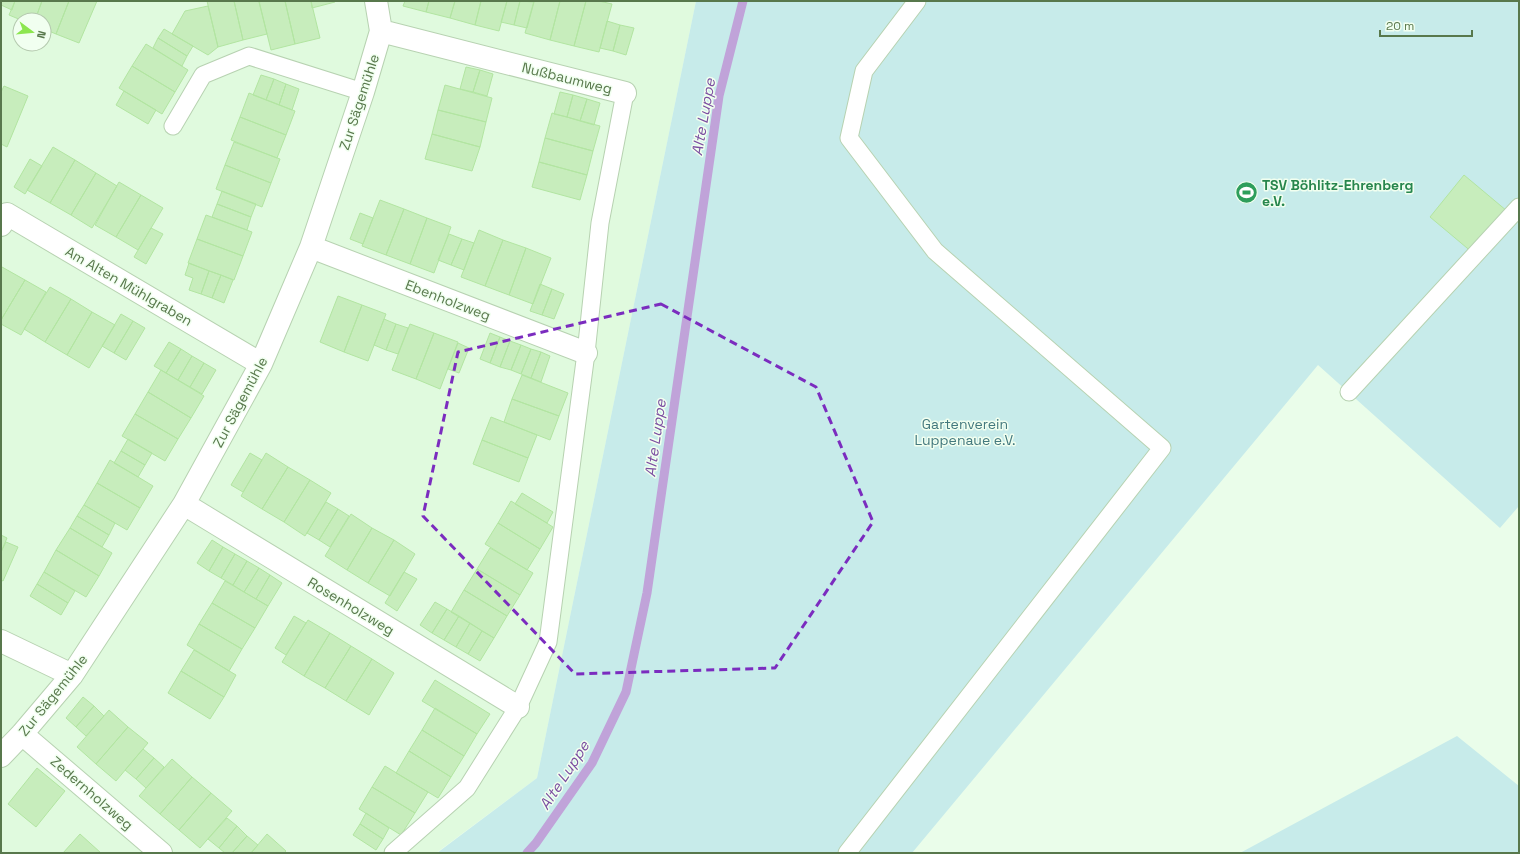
<svg xmlns="http://www.w3.org/2000/svg" width="1520" height="854" viewBox="0 0 1520 854" font-family="'Space Grotesk',sans-serif">
	<style>
		.residential { fill: #e0fade; fill-rule: evenodd }
		.green { fill: #c7ebea }
		.lines { fill: none; stroke-linecap: round; stroke-linejoin: round }
		.stream { stroke: #c0a3d9; stroke-width: 9 }
		.building { fill: #c7edbc; stroke: #b2e5a1 }
		.service-casing { stroke: #b7d2b1; stroke-width: 19 }
		.minor-casing { stroke: #b7d2b1; stroke-width: 24 }
		.service { stroke: #fff; stroke-width: 17 }
		.minor { stroke: #fff; stroke-width: 22 }
		.marked { fill: none; stroke: #7b2cbf; stroke-width: 3; stroke-dasharray: 8 5; stroke-linejoin: round }
		.labels { text-anchor: middle; dominant-baseline: central; stroke-width: 3; stroke-linejoin: round; paint-order: stroke }
		.street-label { font-size: 14px; fill: #58784c; stroke: #f1fff0 }
		.leisure-label { font-size: 14px; font-weight: bold; fill: #27864d; stroke: #f1fff0; text-anchor: start }
		.park-label { font-size: 14px; fill: #43797e; stroke: #f1fff0 }
		.water-label { font-size: 15px; font-style: italic; fill: #7b4ea1; stroke: #f1fff0 }
	</style>
	<rect width="100%" height="100%" fill="#eafdea"/>
	<!-- residential -->
	<path class="residential" d="M1 1H696L537 778 436 853H1ZM20 20H44V44H20Z"/>
	<!-- green -->
	<path class="green" d="M696 1H1519V506L1500 528 1318 365 912 853H437L537 778Z
		M1457 736 1519 786V853H1240Z"/>
	<g class="lines">
		<!-- stream -->
		<path class="stream" d="M527 853 536 843 592 763 626 692 647 593 719 96 743 1"/>
	</g>
	<!-- building -->
	<path class="building" d="M1 1H15L12 10 1 5Z
		M15 1H42L35 20H21L9 15Z
		M42 1H69L56 34 44 29V20H35Z
		M69 1H97L79 43 56 34Z
		M207 1H234L243 40 218 47Z
		M234 1H259L267 34 243 40Z
		M263 1H285L295 44 271 50 259 2Z
		M285 1H311L320 38 295 44Z
		M311 1H334L335 2 312 8Z
		M405 1H429L426 12 403 6Z
		M429 1H455L450 18 426 12Z
		M455 1H481L475 25 450 18Z
		M481 1H507L499 31 475 25Z
		M507 1H520L514 25 501 22Z
		M520 1 534 2 527 28 514 25Z
		M534 1H560L550 40 525 33Z
		M560 1H586L574 46 550 40Z
		M586 1H599L612 4 599 52 574 46Z
		M208 6 218 47 208 55 172 34 185 11Z
		M607 21 620 25 613 51 600 48Z
		M620 25 634 28 626 55 613 51Z
		M164 29 193 46 187 56 158 38Z
		M158 38 187 56 182 66 153 48Z
		M146 44 188 70 175 92 132 66Z
		M132 66 175 92 162 114 119 88Z
		M466 67 480 70 473 92 460 89Z
		M480 70 493 74 487 96 473 92Z
		M261 75 274 79 266 100 253 95Z
		M274 79 286 84 279 105 266 100Z
		M286 84 299 89 292 110 279 105Z
		M445 85 492 98 486 122 438 110Z
		M4 86 28 96 7 147 1 144V92Z
		M124 91 156 110 148 124 116 105Z
		M560 92 573 95 567 117 554 114Z
		M249 93 295 111 286 135 240 117Z
		M573 95 587 99 580 121 567 117Z
		M587 99 600 103 594 125 580 121Z
		M438 110 486 122 480 147 432 134Z
		M552 113 600 126 593 151 545 138Z
		M240 117 286 135 277 158 231 140Z
		M432 134 480 147 472 171 425 159Z
		M545 138 593 151 587 175 539 162Z
		M234 142 280 159 271 183 225 165Z
		M53 147 75 160 50 203 27 190Z
		M30 159 42 166 25 194 14 187Z
		M75 160 96 173 71 215 50 203Z
		M539 162 587 175 580 200 532 187Z
		M225 165 271 183 262 207 216 189Z
		M96 173 117 186 92 228 71 215Z
		M1464 175 1507 211 1473 253 1430 217Z
		M119 182 141 195 116 237 95 225Z
		M222 191 256 204 251 217 217 204Z
		M141 195 163 208 138 250 116 237Z
		M380 200 404 209 386 255 362 246Z
		M217 204 251 217 247 230 212 217Z
		M404 209 427 218 410 264 386 255Z
		M360 213 373 218 363 244 350 239Z
		M206 215 252 232 243 256 197 239Z
		M427 218 451 227 434 273 410 264Z
		M151 228 163 234 146 264 134 257Z
		M479 230 503 240 485 286 461 277Z
		M449 234 462 239 451 265 438 260Z
		M197 239 243 256 234 280 188 263Z
		M462 239 474 243 464 270 451 265Z
		M503 240 526 248 509 295 485 286Z
		M526 248 551 258 533 304 509 295Z
		M189 263 209 271 201 294 189 290 193 278 185 275Z
		M2 267 25 280 1 320V269Z
		M209 271 221 275 212 298 201 294Z
		M221 275 233 280 224 303 212 298Z
		M25 280 46 292 21 335 1 324V320Z
		M540 284 552 289 542 315 530 311Z
		M50 287 71 299 45 342 24 329Z
		M552 289 564 294 554 319 542 315Z
		M338 296 362 305 344 352 320 342Z
		M71 299 92 312 67 355 45 342Z
		M362 305 386 314 368 361 344 352Z
		M92 312 115 325 89 368 67 355Z
		M121 314 133 321 114 353 102 346Z
		M384 319 396 324 386 350 374 345Z
		M133 321 145 328 126 360 114 353Z
		M396 324 408 328 398 354 386 350Z
		M410 324 434 333 416 379 392 370Z
		M434 333 458 342 440 389 416 379Z
		M490 333 500 337 490 363 480 359Z
		M500 337 510 341 500 367 490 363Z
		M510 341 521 345 511 370 500 367Z
		M169 342 181 349 166 373 154 366Z
		M458 343 469 348 459 373 448 369Z
		M521 345 531 349 521 374 511 370Z
		M181 349 192 356 178 380 166 373Z
		M531 349 541 352 531 378 521 374Z
		M541 352 550 356 541 382 531 378Z
		M192 356 204 363 190 387 178 380Z
		M204 363 216 370 202 394 190 387Z
		M161 370 204 396 191 418 148 392Z
		M522 375 568 393 559 416 512 399Z
		M148 392 191 418 178 439 135 414Z
		M512 399 559 416 550 440 504 422Z
		M135 414 178 439 165 461 122 436Z
		M491 417 537 435 528 458 482 440Z
		M128 439 152 453 145 465 121 451Z
		M482 440 528 458 519 482 473 464Z
		M121 451 145 465 138 477 114 463Z
		M250 453 262 460 243 492 231 485Z
		M266 453 288 467 262 509 241 496Z
		M110 460 153 486 140 508 97 483Z
		M288 467 310 480 284 522 262 509Z
		M310 480 331 493 305 536 284 522Z
		M97 483 140 508 127 530 84 505Z
		M522 493 553 512 547 523 515 504Z
		M511 501 553 527 540 549 498 523Z
		M326 502 338 509 319 540 307 533Z
		M84 505 115 523 109 535 77 516Z
		M338 509 349 516 330 547 319 540Z
		M351 514 372 528 347 570 325 556Z
		M77 516 109 535 102 547 70 528Z
		M498 523 540 549 527 570 485 544Z
		M70 528 112 553 99 576 56 550Z
		M372 528 394 540 368 583 347 570Z
		M1 535 7 538 1 552Z
		M212 540 223 547 209 571 197 563Z
		M394 540 415 554 390 596 368 583Z
		M6 542 18 547 3 581 1 580V552Z
		M223 547 235 554 221 578 209 571Z
		M490 548 533 573 520 595 477 569Z
		M56 550 99 576 86 597 44 572Z
		M235 554 247 561 233 585 221 578Z
		M247 561 259 568 244 592 233 585Z
		M259 568 270 575 256 599 244 592Z
		M477 569 520 595 507 616 464 590Z
		M44 572 75 591 68 603 37 584Z
		M404 572 417 579 397 611 385 603Z
		M270 575 282 583 268 606 256 599Z
		M225 581 268 606 255 628 212 603Z
		M37 584 68 603 61 615 30 596Z
		M464 590 507 616 494 638 451 612Z
		M435 602 447 609 432 633 420 625Z
		M212 603 255 628 242 649 199 624Z
		M447 609 459 616 444 640 432 633Z
		M294 616 306 623 286 655 275 648Z
		M459 616 470 623 456 647 444 640Z
		M308 620 330 633 304 676 282 662Z
		M470 623 482 631 468 654 456 647Z
		M199 624 242 649 229 671 187 645Z
		M482 631 494 638 480 661 468 654Z
		M330 633 351 646 325 688 304 676Z
		M351 646 372 659 346 701 325 688Z
		M194 650 236 675 224 697 181 671Z
		M372 659 394 673 369 715 346 701Z
		M181 671 224 697 210 719 168 693Z
		M435 680 490 714 477 734 422 701Z
		M83 697 94 706 76 727 66 718Z
		M94 706 104 716 86 736 76 727Z
		M435 708 477 734 464 756 422 730Z
		M109 710 128 727 96 764 77 747Z
		M128 727 148 743 116 781 96 764Z
		M422 730 464 756 451 777 409 751Z
		M143 749 154 758 136 779 125 770Z
		M409 751 451 777 438 798 396 773Z
		M154 758 164 767 146 788 136 779Z
		M172 759 192 777 160 814 139 796Z
		M385 766 428 792 415 813 372 787Z
		M37 768 65 791 36 827 8 804Z
		M192 777 211 793 179 830 160 814Z
		M372 787 415 813 401 835 359 809Z
		M211 793 232 811 200 848 179 830Z
		M366 813 389 828 383 839 360 824Z
		M227 818 237 826 219 848 208 839Z
		M360 824 383 839 376 850 353 835Z
		M237 826 247 836 232 853H225L219 848Z
		M80 834 101 853H63Z
		M267 834 286 851 284 853H251Z
		M247 836 258 845 251 853H232Z"/>
	<g class="lines">
		<defs>
			<path id="service" d="M173 126 203 75 249 56 363 92
				M1349 392 1519 207
				M393 853 467 788 518 707 548 642 586 353 600 223 625 93
				M847 853 1162 448 935 251 849 138 864 71 917 1"/>
			<path id="minor" d="M381 31 625 93
				M1 225 7 214 261 364
				M311 247 586 353
				M184 504 518 707
				M1 641 72 675
				M22 734 161 853
				M1 756 22 734 72 675 184 504 261 364 311 247 363 92 381 31 376 1"/>
		</defs>
		<!-- service casing -->
		<use href="#service" class="service-casing"/>
		<!-- minor casing -->
		<use href="#minor" class="minor-casing"/>
		<!-- service -->
		<use href="#service" class="service"/>
		<!-- minor -->
		<use href="#minor" class="minor"/>
	</g>
	<!-- marked area -->
	<path class="marked" d="M661 304 816 387 873 522 775 668 575 674 423 516 458 352Z"/>
	<!-- icons -->
	<defs>
		<symbol id="stadium-disc" viewBox="-11 -11 22 22"><circle r="9.5" fill="#2e9e5b" stroke="#f1fff0"/><path d="M0-5a6.5 5 0 1 0 0 10a6.5 5 0 1 0 0-10ZM-3.5-1.8h7v3.6h-7Z" fill="#fff"/></symbol>
	</defs>
	<g fill-rule="evenodd">
		<use href="#stadium-disc" x="1234" y="180" width="25" height="25"/>
	</g>
	<g class="labels">
		<!-- street labels -->
		<g class="street-label">
			<text transform="translate(567 78) rotate(14)">Nußbaumweg</text>
			<text transform="translate(359 102) rotate(-72)">Zur Sägemühle</text>
			<text transform="translate(129 286) rotate(30)">Am Alten Mühlgraben</text>
			<text transform="translate(448 300) rotate(21)">Ebenholzweg</text>
			<text transform="translate(240 402) rotate(-62)">Zur Sägemühle</text>
			<text transform="translate(351 606) rotate(31)">Rosenholzweg</text>
			<text transform="translate(53 695) rotate(-51)">Zur Sägemühle</text>
			<text transform="translate(92 793) rotate(41)">Zedernholzweg</text>
		</g>
		<!-- leisure labels -->
		<g class="leisure-label">
			<text x="1262" y="185">TSV Böhlitz-Ehrenberg<tspan x="1262" dy="16">e.V.</tspan></text>
		</g>
		<!-- park labels -->
		<g class="park-label">
			<text x="965" y="424">Gartenverein<tspan x="965" dy="16">Luppenaue e.V.</tspan></text>
		</g>
		<!-- water labels -->
		<g class="water-label">
			<text transform="translate(703 117) rotate(-80)">Alte Luppe</text>
			<text transform="translate(655 438) rotate(-82)">Alte Luppe</text>
			<text transform="translate(564 775) rotate(-57)">Alte Luppe</text>
		</g>
	</g>
	<!-- border -->
	<rect width="1520" height="854" fill="none" stroke="#58784c" stroke-width="4"/>
	<!-- north arrow -->
	<g transform="translate(32 32) rotate(106)"><circle r="19" fill="#f1fff0" stroke="#b4c9ae"/>
	<path d="M0-3L7 15L0 10L-7 15Z" fill="#8ce64f"/>
	<text y="-6" font-size="11" font-weight="bold" text-anchor="middle" fill="#58784c">N</text>
	</g>
	<!-- scale -->
	<path d="M1380 30v6h92v-6" fill="none" stroke="#58784c" stroke-width="2"/>
	<text x="1386" y="30" font-size="12" fill="#58784c" stroke="#f1fff0" stroke-width="3" paint-order="stroke">20 m</text>
</svg>
